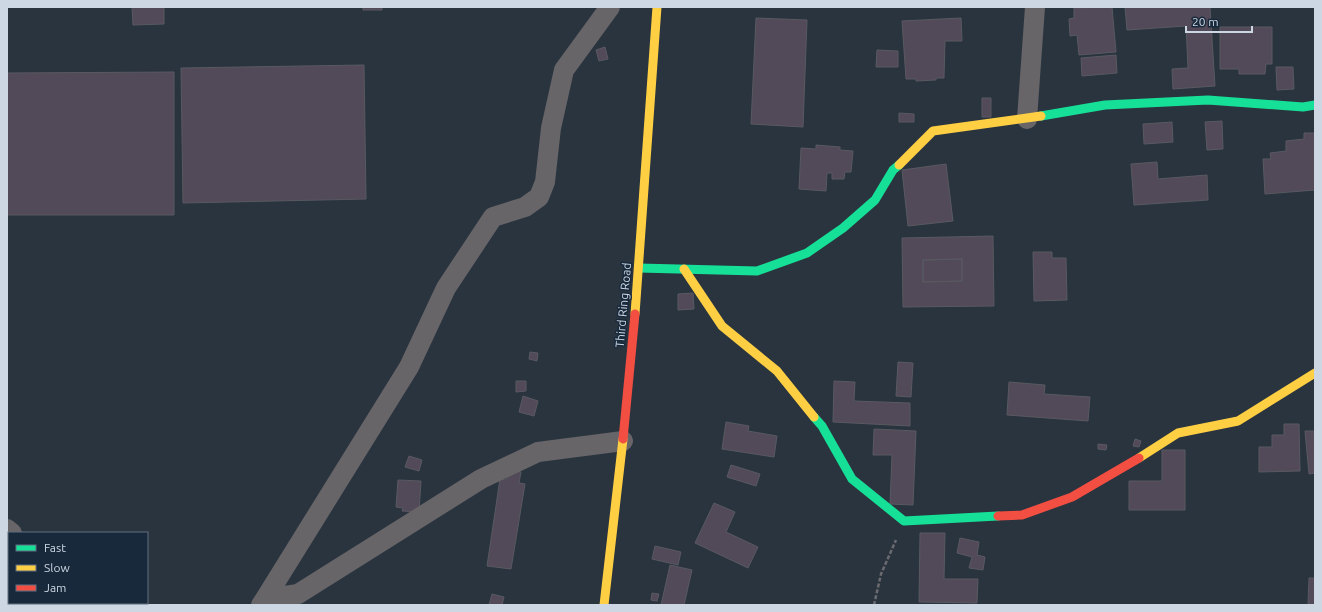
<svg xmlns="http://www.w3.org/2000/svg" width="1322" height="612" viewBox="0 0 1322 612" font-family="Ubuntu,sans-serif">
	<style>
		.building { fill: #524a58; stroke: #595961; fill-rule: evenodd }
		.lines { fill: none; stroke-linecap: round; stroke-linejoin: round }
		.path { stroke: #6a6a6f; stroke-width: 2.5; stroke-dasharray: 4 2; stroke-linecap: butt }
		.street { stroke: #676568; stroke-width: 20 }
		.fast { stroke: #16e098; stroke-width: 9 }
		.slow { stroke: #ffcf43; stroke-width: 9 }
		.jam { stroke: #f24e42; stroke-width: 9 }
		.labels { text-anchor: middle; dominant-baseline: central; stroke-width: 3; stroke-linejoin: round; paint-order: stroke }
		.street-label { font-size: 12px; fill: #ccd7e3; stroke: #19293c }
	</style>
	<rect width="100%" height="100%" fill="#2a343f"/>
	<!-- building -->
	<path class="building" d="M132 7H164V24L133 25Z
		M363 7H382V10H363Z
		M1112 7 1116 52 1079 55 1077 35 1070 36 1069 19 1074 18V8Z
		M1125 7H1210L1215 86 1173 89 1172 69 1188 68 1186 26 1127 30Z
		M756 18 807 20 803 127 751 124Z
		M961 18 962 41H945L944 78H936V80L916 81V79H906L902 21Z
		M1220 27H1272V64H1266L1265 74H1239V69H1220Z
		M605 47 608 59 599 61 596 50Z
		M877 50 898 51V67H876Z
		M1116 55 1117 73 1082 76 1081 58Z
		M364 65 366 199 183 203 181 68Z
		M1276 67H1293L1294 89 1277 90Z
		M174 72V215H7V73Z
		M982 98H991V117H982Z
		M899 113 914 114V122H899Z
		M1222 121 1223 149 1207 150 1205 122Z
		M1172 122 1173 142 1144 144 1143 124Z
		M1304 133H1315V190L1265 194 1263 159H1271L1270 153 1286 151V141L1304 139Z
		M816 145 840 147V150L853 151 851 172H845L844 179H832V173H827L826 191 799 189 801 148 816 149Z
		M1157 162 1158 179 1207 175 1208 200 1134 205 1131 164Z
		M946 164 953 221 908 226 902 170Z
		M993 236 994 306 903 307 902 238ZM962 259V281L923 282V260Z
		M1033 252H1052V258H1066L1067 300 1034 301Z
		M962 259V281L923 282V260Z
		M693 293 694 309 678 310V294Z
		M530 352 538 353 537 361 529 359Z
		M898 362 913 363 911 397 896 396Z
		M516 381H526V391L516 392Z
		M834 381 855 382 854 401 910 403V426L833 422Z
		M1009 382 1045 385 1044 394 1090 397 1088 421 1007 415Z
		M523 396 538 401 534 416 519 412Z
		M726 422 749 426 748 431 777 436 774 457 722 449Z
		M1284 424H1299L1300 471 1259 472V447H1272V435H1284Z
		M874 429 916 431 913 505 890 504 892 455H873Z
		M1305 431H1315V473L1309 474Z
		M1135 439 1141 441 1139 447 1133 446Z
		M1098 444 1107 445 1106 450 1098 449Z
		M1162 450H1185V510H1129V481H1162Z
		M409 456 422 460 419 471 405 467Z
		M731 465 760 474 756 486 727 477Z
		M508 469 521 472 519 483 525 484 511 569 487 566 500 479 506 480Z
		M398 480 421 481 419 512 402 511 403 508 396 507Z
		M714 503 735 512 726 532 758 547 748 568 695 543Z
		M920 533H945L944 579H978L977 603 919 602Z
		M960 538 979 542 977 555 985 557 983 570 969 568 972 557 957 553Z
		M655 546 681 552 678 565 652 559Z
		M670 565 692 570 684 605H661Z
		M1309 578H1315V605H1308Z
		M652 593 659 594 657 601 651 600Z
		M492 594 504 597 502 605H489Z
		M22 603H44V605H21Z"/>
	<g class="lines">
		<!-- path -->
		<path class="path" d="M874 605 881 574 896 540"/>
		<!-- street -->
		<path class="street" d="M1027 119 1035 7
			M7 529 12 533
			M265 599 409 367 446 288 493 217 525 207 539 197 545 182 551 128 564 70 610 7
			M97 603 100 605
			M261 605 265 599 298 594 481 479 538 452 623 441"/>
		<!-- fast -->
		<path class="fast" d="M1041 116 1105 105 1208 100 1303 107 1315 105
			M639 268 757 271 807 253 843 228 875 200 893 170 899 165
			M814 417 822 426 852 479 904 521 998 516"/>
		<!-- slow -->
		<path class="slow" d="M899 165 933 131 1041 116
			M684 269 722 326 777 371 814 417
			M635 314 657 7
			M1139 458 1178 433 1238 421 1315 373
			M604 605 623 439"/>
		<!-- jam -->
		<path class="jam" d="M623 439 635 314
			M998 516 1022 515 1072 497 1139 458"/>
	</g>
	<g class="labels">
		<!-- street labels -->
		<g class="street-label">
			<text transform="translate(623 305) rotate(-85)">Third Ring Road</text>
		</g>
	</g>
	<!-- border -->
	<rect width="1322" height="612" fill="none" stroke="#ccd7e3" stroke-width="16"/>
	<!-- legend -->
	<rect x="8" y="532" width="140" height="72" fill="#19293c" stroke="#616f7f"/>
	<rect x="16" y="545" width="20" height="6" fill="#16e098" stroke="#616f7f"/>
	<text x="44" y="552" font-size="12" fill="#ccd7e3">Fast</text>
	<rect x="16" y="565" width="20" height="6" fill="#ffcf43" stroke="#616f7f"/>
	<text x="44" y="572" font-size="12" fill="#ccd7e3">Slow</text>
	<rect x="16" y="585" width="20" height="6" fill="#f24e42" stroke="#616f7f"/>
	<text x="44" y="592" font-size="12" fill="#ccd7e3">Jam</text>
	<!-- scale -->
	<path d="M1186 26v6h66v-6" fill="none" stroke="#ccd7e3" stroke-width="2"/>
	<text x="1192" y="26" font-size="12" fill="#ccd7e3" stroke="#19293c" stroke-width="3" paint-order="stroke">20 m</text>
</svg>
